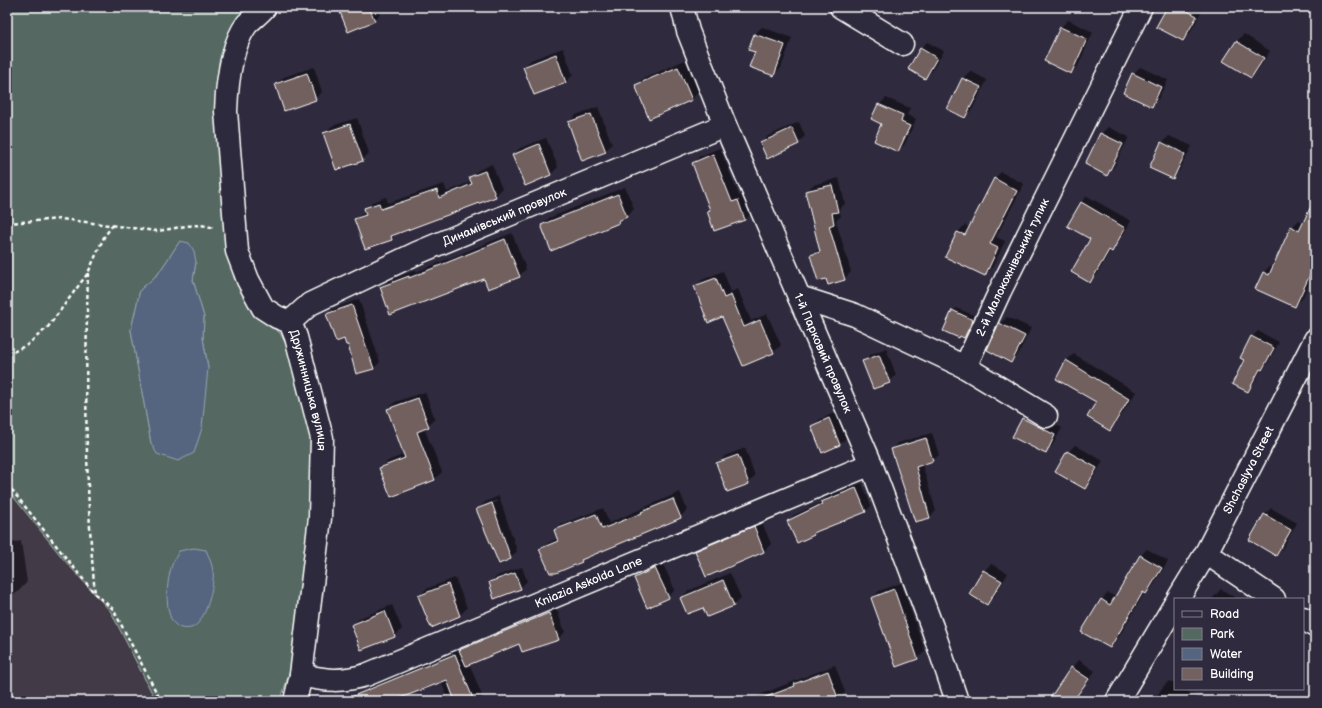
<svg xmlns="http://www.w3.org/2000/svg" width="1322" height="708" viewBox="0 0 1322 708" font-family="'Balsamiq Sans',sans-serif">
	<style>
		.built { fill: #433a47 }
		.green { fill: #546862; stroke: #aab4b0; fill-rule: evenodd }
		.water { fill: #54657f; stroke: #98a3b2 }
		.shadow { fill: #0007; fill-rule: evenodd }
		.building { fill: #72615f; stroke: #fff }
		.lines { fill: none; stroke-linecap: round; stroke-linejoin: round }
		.minor-casing { stroke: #fff; stroke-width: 25 }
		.path { stroke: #fff; stroke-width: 2.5; stroke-dasharray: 4 3; stroke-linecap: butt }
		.minor { stroke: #2f2a3d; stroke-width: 22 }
		.labels { text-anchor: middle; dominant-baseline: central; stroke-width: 4; stroke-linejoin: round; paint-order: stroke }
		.street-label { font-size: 12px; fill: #fff; stroke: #2f2a3d }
	</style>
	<rect width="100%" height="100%" fill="#2f2a3d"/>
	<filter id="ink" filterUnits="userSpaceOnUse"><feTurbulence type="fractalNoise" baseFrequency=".025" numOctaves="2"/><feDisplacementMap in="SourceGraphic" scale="8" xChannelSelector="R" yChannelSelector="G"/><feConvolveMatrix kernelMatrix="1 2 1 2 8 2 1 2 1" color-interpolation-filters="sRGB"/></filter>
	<g filter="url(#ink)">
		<!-- built -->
		<path class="built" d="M7 489 65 561 111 612 156 701H7Z"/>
		<!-- green -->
		<path class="green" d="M7 7H255L236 25 219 62 215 104 234 278 244 298 267 323 280 333 293 358 313 443 308 551 295 657 280 701H156L111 612 65 561 7 489ZM180 241 196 262 193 280 204 317 203 338 208 368 151 443 131 330 140 290 158 274Z"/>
		<!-- water -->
		<path class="water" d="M180 241 189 243 194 251 196 262 193 280 204 317 203 338 208 368 202 428 194 453 178 461 157 454 151 443 131 330 140 290 158 274Z
			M194 548 206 550C209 557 212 564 213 571 215 583 206 624 191 628 160 635 166 581 172 565 174 560 177 555 179 551Z"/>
		<!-- shadow -->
		<path class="shadow" d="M339 7H392L381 11V13L374 20Z
			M1168 7H1204L1190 33 1183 40Z
			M1068 20 1093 32 1078 66 1071 72 1061 27Z
			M762 27 792 38 781 68 774 75 756 52 750 49 755 34Z
			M1244 34 1270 51 1258 70 1251 77 1237 41Z
			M927 42 944 51 932 71 925 78 920 49Z
			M563 48 573 75 566 82 534 94 524 67 531 60Z
			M685 60 698 92 692 99 636 86 643 79Z
			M314 67 322 92 315 99 276 84 284 77Z
			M1140 67 1168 80 1158 99 1151 106 1133 74Z
			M970 71 987 80 972 110 965 117 948 108 963 78Z
			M886 98 910 108 907 115 916 119 905 144 898 151 883 123 879 105Z
			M598 107 612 144 605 151 569 122 576 115Z
			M357 118 369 153 362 160 325 133 332 126Z
			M799 122 805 136 798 143H761L768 136Z
			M1108 127 1129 137 1114 167 1107 174 1101 134Z
			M1169 136 1192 146 1179 171 1172 178 1150 167 1162 143Z
			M546 138 558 167 551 174 525 184 513 155 520 148Z
			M720 148 739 196 745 193 752 213 745 220 709 211 711 209 693 163 700 156Z
			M492 164 502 189 495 196 397 233 391 239 355 219 366 211 365 209 372 202 386 197 388 203 444 184 447 192 472 181 470 178 477 171Z
			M1001 172 1024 184 996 237 1005 241 992 268 985 275 958 232 965 225 970 228 994 179Z
			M839 178 845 204 839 209 841 216 836 221 851 272 844 279 827 278 811 256 820 248 806 192 813 185Z
			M625 187 634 209 627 216 619 222 552 249 542 225 549 218Z
			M1087 196 1131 221 1118 244 1111 250 1096 276 1090 282 1092 239 1081 202Z
			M1315 214V271L1302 299 1295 306 1257 288 1264 272 1271 265 1274 267 1292 227 1299 220 1304 223Z
			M512 233 526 269 519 276 381 288 388 281 416 270V272Z
			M723 271 731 292 738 289 751 321 767 314 781 345 774 352 723 316 695 287 702 280Z
			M359 299 380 362 374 368 357 373 349 343 327 315 333 309Z
			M956 308 976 316 964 337 961 335 959 337 953 311Z
			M1007 317 1031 328 1018 355 1011 362 1000 324Z
			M1258 331 1279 342 1268 363 1262 369 1253 385 1247 391 1245 360 1252 337Z
			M886 348 896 375 889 382 863 362 870 355Z
			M1074 354 1136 392 1117 422 1110 429 1098 401 1057 378 1067 360Z
			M425 392 435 419 424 428 442 472 435 479 391 496 381 468 388 461 405 454 388 409 395 402Z
			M836 412 847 437 840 444 823 452 812 427 819 420Z
			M1030 412 1062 428 1052 446 1045 453 1023 419Z
			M932 433 939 455 933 460 922 464 936 511 930 517 916 521 893 449 898 443Z
			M1075 445 1103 461 1092 480 1085 487 1068 452Z
			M745 448 755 476 748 483 718 463 725 456Z
			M862 483 871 506 865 512 818 530 814 534 788 521 794 515 822 502 828 496Z
			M680 492 687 510 680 517 585 557 581 561 541 550 548 543 558 538 555 531 562 524 603 508 609 523Z
			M499 496 517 551 510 558 478 509 485 502ZM496 500 497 502 484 507V505Z
			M1271 508 1297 523 1283 548 1276 555 1264 515Z
			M761 520 771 544 764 551 706 575 696 551 704 544Z
			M21 541 27 582 17 593 7 594V543Z
			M1147 549 1168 561 1153 586 1146 593 1145 592 1117 640 1110 647 1101 600 1108 593 1116 597 1140 556Z
			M662 562 675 590 668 597 635 578 642 571Z
			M991 564 1008 573 994 597 987 604 970 594 984 571Z
			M522 567 527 581 520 588 490 583 497 576Z
			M730 573 741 598 734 605 707 616 703 606 681 598 688 591Z
			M455 578 467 608 460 615 431 626 419 596 426 589Z
			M901 583 925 651 918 658 897 666 872 598 879 591Z
			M1221 589 1237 599H1212Z
			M392 605 402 629 395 636 353 625 360 618Z
			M556 607 565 632 558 639 520 642 469 663 484 701H449L441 681 406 695 409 701H354L373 684Z
			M1079 660 1095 671 1074 701H1058L1052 697 1072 667Z
			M835 665 845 692 838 701H752L757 696Z
			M1169 681 1175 684V689H1183L1197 697 1195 701H1154L1162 688Z"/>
		<!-- building -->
		<path class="building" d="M338 7H369L375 21 348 32Z
			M1167 7H1180L1197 16 1183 41 1156 27Z
			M1060 27 1087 39 1071 74 1044 61Z
			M754 34 785 45 774 76 749 67 755 52 748 50Z
			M1236 41 1264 58 1251 78 1223 61Z
			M920 48 937 58 925 79 908 69Z
			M556 54 566 83 534 95 523 67Z
			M678 67 692 100 649 119 635 85Z
			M307 73 316 100 284 111 275 84Z
			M1132 73 1161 87 1152 107 1123 93Z
			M962 78 981 87 965 118 947 109Z
			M878 104 903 115 901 122 910 126 898 152 874 141 881 124 871 119Z
			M591 114 606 152 582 161 568 122Z
			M350 124 363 161 336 170 323 133Z
			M792 128 799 144 767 159 760 143Z
			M1100 133 1123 144 1107 176 1085 164Z
			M1161 142 1185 154 1173 179 1149 168Z
			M539 144 551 175 525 186 512 155Z
			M713 154 732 202 738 200 745 220 714 231 707 211 710 210 692 163Z
			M485 171 496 197 391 236 392 240 365 249 354 219 366 215 364 208 379 203 381 209 437 190 439 198 472 184 469 177Z
			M994 178 1017 191 990 244 998 248 985 276 945 257 957 232 965 235Z
			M832 185 838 212 832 213 834 224 829 226 845 280 828 285 826 279 818 281 810 255 820 252 805 191Z
			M618 194 627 217 618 221 619 223 551 251 541 225Z
			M1315 198V264L1295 307 1255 289 1263 272 1269 275 1291 226 1299 231Z
			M1081 202 1125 228 1112 252 1109 250 1090 283 1071 272 1090 239 1067 226Z
			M505 239 520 277 488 289 484 279 390 315 380 287 409 276V278Z
			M716 278 724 298 731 295 744 327 760 320 774 353 743 366 722 317 708 323 694 286Z
			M352 305 374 369 356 374 348 345H346L344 339 336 342 326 314Z
			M952 310 973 320 964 338 960 336 959 338 943 331Z
			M999 323 1025 336 1011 363 987 350Z
			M1251 336 1274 348 1262 370 1260 369 1248 392 1232 384 1244 360 1240 358Z
			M879 355 890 383 873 389 862 361Z
			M1066 360 1129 399 1110 431 1087 417 1096 402 1056 379Z
			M418 398 429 427 417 432 435 480 391 497 379 468 405 458 387 409Z
			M829 418 840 445 822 453 811 426Z
			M1022 418 1055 435 1046 454 1012 437Z
			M926 438 933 461 916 467 930 518 915 522 891 449Z
			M1067 451 1097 468 1085 489 1055 472Z
			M738 455 749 484 727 492 716 463Z
			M856 488 866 512 813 533 814 535 797 543 787 521 822 504 821 502Z
			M673 499 681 518 581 560 582 562 556 573H550L539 549 558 541 554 530 596 514 602 529 642 513 641 512Z
			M492 503 511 559 499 564 476 509Z
			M1264 514 1291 530 1276 556 1249 540Z
			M754 526 764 552 706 577 695 551Z
			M1140 555 1162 568 1146 594 1143 592 1110 648 1081 632 1101 599 1110 605Z
			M655 568 669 598 647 608 634 578Z
			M983 570 1002 581 987 605 969 594Z
			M515 573 521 589 494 599 489 582Z
			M723 580 734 606 707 617 703 608 687 614 680 598Z
			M448 584 460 616 431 628 418 596Z
			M894 589 918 659 896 667 871 598Z
			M385 611 395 637 361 650 351 625Z
			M549 613 559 640 522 652 519 644 466 666 459 650Z
			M455 654 474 701H455L447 680 393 701H341Z
			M1071 667 1089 679 1073 701H1048Z
			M828 671 839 701H759L758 700 795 686 794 684Z"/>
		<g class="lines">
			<defs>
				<g id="minor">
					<path id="s1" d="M265 7C260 13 253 18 247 24 231 45 227 85 226 111L237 251 248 280 263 308 277 317 290 322 296 337 322 438 320 518 301 675 295 701"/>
					<path id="s2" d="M682 7 688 31 725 125 871 464 932 627 957 701"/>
					<path d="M841 7 902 44"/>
					<path id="s3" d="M799 297 855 315 965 367 1000 291 1141 7"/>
					<path id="s4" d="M290 322 310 304 417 253 725 125"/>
					<path d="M965 367 1046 416"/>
					<path d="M1206 553 1274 599"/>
					<path id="s5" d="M1178 599 1206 553 1315 340"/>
					<path d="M1303 618 1315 626"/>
					<path id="s6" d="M301 675C326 681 342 682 366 675L871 464"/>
					<path d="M1117 701 1175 604"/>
				</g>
			</defs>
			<!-- minor casing -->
			<use href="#minor" class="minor-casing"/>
			<!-- path -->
			<path class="path" d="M7 223 61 219 157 231C177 229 194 221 214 228
				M88 273C85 381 85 487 95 594
				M7 355 27 345 48 327 88 273 104 237 112 226
				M7 484 95 594 113 609 161 701"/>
			<!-- minor -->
			<use href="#minor" class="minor"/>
		</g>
	</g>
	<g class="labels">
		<!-- street labels -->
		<g class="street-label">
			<text stroke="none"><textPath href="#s4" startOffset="240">Динамівський провулок</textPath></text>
			<text stroke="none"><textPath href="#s3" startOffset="291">2-й Малокохнівський тупик</textPath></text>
			<text stroke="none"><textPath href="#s2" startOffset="374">1-й Парковий провулок</textPath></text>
			<text stroke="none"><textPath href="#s1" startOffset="420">Дружинницька вулиця</textPath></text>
			<text stroke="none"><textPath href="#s5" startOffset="147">Shchaslyva Street</textPath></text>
			<text stroke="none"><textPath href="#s6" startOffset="307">Kniazia Askolda Lane</textPath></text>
		</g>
	</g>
	<!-- margin -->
	<rect width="1322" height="708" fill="none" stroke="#2f2a3d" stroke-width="24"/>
	<rect x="12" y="12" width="1298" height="684" fill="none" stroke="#fff" stroke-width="1.5" filter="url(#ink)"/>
	<!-- legend -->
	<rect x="1174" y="598" width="130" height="92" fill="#2f2a3d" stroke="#827f8b"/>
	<rect x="1182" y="611" width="20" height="6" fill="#2f2a3d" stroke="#827f8b"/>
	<text x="1210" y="618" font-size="12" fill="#ffffff">Road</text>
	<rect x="1182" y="628" width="20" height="12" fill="#546862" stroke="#827f8b"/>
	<text x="1210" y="638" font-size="12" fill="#ffffff">Park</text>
	<rect x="1182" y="648" width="20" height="12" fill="#54657f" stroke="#827f8b"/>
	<text x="1210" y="658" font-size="12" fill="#ffffff">Water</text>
	<rect x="1182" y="668" width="20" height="12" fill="#72615f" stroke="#827f8b"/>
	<text x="1210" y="678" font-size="12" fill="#ffffff">Building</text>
</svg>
